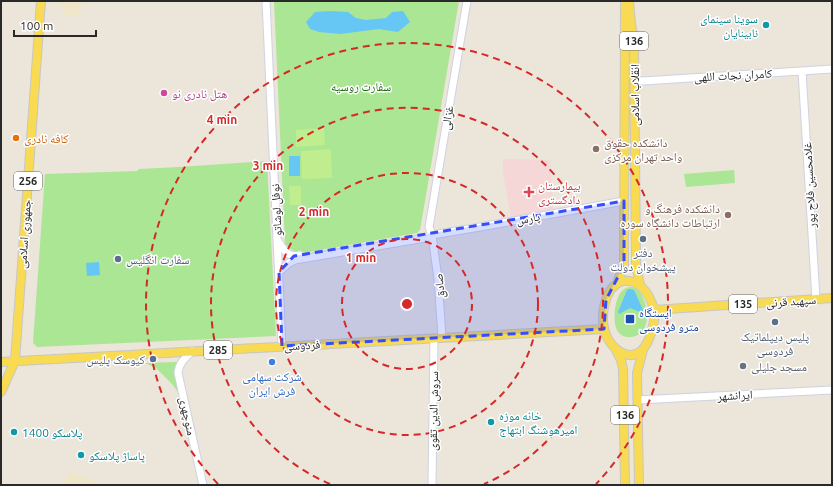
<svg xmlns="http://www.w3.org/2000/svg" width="833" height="486" viewBox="0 0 833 486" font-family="Ubuntu,'Noto Naskh Arabic',sans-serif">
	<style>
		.education { fill: #efe5c8 }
		.medical { fill: #f4d7d6 }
		.green { fill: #aae693 }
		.pitch { fill: #c0ee8e }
		.water { fill: #66c7f5 }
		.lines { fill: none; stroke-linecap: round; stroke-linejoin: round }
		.secondary-casing { stroke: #cfd2e3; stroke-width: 9 }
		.primary-casing { stroke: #c7c7c7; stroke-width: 10 }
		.secondary { stroke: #fff; stroke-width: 7 }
		.primary { stroke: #f8db53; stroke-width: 8 }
		.marked { fill: #344eff; fill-opacity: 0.2; stroke: #344eff; stroke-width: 3; stroke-dasharray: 8 5; stroke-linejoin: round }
		.ring { fill: none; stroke: #d62828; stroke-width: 2; stroke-dasharray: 7 5 }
		.culture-dot { fill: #0f9aa8; stroke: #fff; stroke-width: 1.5 }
		.hotel-dot { fill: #d1479c; stroke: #fff; stroke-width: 1.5 }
		.food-dot { fill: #e8710a; stroke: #fff; stroke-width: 1.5 }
		.education-dot { fill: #8d6e63; stroke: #fff; stroke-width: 1.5 }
		.health-dot { fill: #e0444e; stroke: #fff; stroke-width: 1.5 }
		.service-dot { fill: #5c6f8a; stroke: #fff; stroke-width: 1.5 }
		.transit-dot { fill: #1a4fb4; stroke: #fff; stroke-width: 1.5 }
		.shop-dot { fill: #3f7fe0; stroke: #fff; stroke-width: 1.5 }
		.worship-dot { fill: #6b7280; stroke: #fff; stroke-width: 1.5 }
		.labels { text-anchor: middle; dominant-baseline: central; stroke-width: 3; stroke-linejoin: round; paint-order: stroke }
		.shield { fill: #fff; stroke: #696969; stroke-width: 1 }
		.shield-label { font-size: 11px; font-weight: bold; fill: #292929 }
		.culture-label { font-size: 12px; fill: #0d838f; stroke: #fff; text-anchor: start }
		.street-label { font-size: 12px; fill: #292929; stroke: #fff }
		.park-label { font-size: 12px; fill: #226a16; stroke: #fff }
		.hotel-label { font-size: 12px; fill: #b23c85; stroke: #fff; text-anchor: start }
		.food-label { font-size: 12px; fill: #c56008; stroke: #fff; text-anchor: start }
		.education-label { font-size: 12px; fill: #785e54; stroke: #fff; text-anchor: start }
		.health-label { font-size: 12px; fill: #be3a42; stroke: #fff; text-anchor: start }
		.service-label { font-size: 12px; fill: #4e5e75; stroke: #fff }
		.transit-label { font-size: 12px; fill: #164399; stroke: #fff; text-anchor: start }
		.worship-label { font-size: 12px; fill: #5b616d; stroke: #fff; text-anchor: start }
		.shop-label { font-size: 12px; fill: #366cbe; stroke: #fff }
		.centre { fill: #d62828; stroke: #fff; stroke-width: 2 }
		.ring-label { font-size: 12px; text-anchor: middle; font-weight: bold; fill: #d62828; stroke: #fff; stroke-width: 3; stroke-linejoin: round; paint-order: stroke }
	</style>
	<rect width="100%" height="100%" fill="#ece5da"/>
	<!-- education -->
	<path class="education" d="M61 1H82L79 15H64V8H60Z
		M69 472 88 479 103 485H64Z"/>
	<!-- medical -->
	<path class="medical" d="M503 159 550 160 553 209 511 217 503 172Z"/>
	<!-- green -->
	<path class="green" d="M274 1H459L420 230 417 233 297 254 285 244Z
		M267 161 276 336 37 347 33 343 45 174 137 171 139 169 179 167Z
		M734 170 735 183 686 187 684 174Z
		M631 287C643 289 647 306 647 317 647 322 645 326 644 330 637 338 623 341 617 330 612 321 615 297 622 291 625 288 628 287 631 287Z
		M177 362 174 371 178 392 172 384 156 368 145 363Z"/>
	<!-- pitch -->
	<path class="pitch" d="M324 128 325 145 296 147V130Z
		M331 149 332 178 302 179 301 151Z
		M289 186H301V205H290Z"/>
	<!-- water -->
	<path class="water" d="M330 11 348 12 356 18 366 20 386 18 392 12 403 11 410 22 398 32 379 29 340 34 319 32 310 29 306 22 315 12Z
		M289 156H300V176H289Z
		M99 262 100 275 87 276 86 263Z
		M630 289 634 290 644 312 642 313 630 308 619 314 618 312 627 290Z"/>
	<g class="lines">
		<defs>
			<path id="secondary" d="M266 1 282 346
				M802 71 816 299
				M634 80 643 81 832 69
				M278 241C284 250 287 258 300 255
				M279 272 289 263 295 260 425 238 432 235 480 227 624 201
				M442 337 438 279 432 235 429 227 467 1
				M192 351C185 358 179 363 178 373L203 485
				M638 400 832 390
				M432 485 434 338"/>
			<path id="primary" d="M629 1 631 24 634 39 636 265 640 285
				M623 281C633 280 640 284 646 292 650 297 652 303 654 309 656 321 650 343 641 351 628 362 612 348 607 337 599 320 603 287 623 281Z
				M617 283 624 265 625 4
				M654 310 832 298
				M616 350 621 360 623 369 625 485
				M1 362 604 329
				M1 392 15 361 41 1
				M639 485 637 373 643 350"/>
		</defs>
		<!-- secondary casing -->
		<use href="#secondary" class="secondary-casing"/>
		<!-- primary casing -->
		<use href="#primary" class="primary-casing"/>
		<!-- secondary -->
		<use href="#secondary" class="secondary"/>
		<!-- primary -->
		<use href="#primary" class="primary"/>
	</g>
	<!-- marked area -->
	<path class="marked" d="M624 201V265L606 300 604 329 282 346 279 272 294 256Z"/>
	<!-- distance rings -->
	<g class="ring">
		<circle cx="407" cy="304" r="65"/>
		<circle cx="407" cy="304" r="131"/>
		<path d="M330 484A196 196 0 1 1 484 484"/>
		<path d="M218 484A261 261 0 1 1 596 484"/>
	</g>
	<!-- markers -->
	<g class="culture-dot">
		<circle cx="766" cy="25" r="4"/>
		<circle cx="491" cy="422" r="4"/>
		<circle cx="14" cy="432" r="4"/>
		<circle cx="81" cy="455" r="4"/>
	</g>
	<circle class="hotel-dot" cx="164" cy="93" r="4"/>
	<circle class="food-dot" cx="16" cy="138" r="4"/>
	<g class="education-dot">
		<circle cx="596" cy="149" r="4"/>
		<circle cx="728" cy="215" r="4"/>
	</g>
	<path class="health-dot" d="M527 186h4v4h4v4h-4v4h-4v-4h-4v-4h4z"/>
	<g class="service-dot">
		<circle cx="643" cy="239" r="4"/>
		<circle cx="118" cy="259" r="4"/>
		<circle cx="775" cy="322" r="4"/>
		<circle cx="153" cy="359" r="4"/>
	</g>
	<rect class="transit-dot" x="625" y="314" width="10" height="10" rx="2"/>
	<circle class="shop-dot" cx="272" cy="362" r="4"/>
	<circle class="worship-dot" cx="743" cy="366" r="4"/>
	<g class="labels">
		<!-- shield labels -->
		<g class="shield">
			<rect x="620" y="32" width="28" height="18" rx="3"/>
			<rect x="14" y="172" width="28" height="18" rx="3"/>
			<rect x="729" y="295" width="28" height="18" rx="3"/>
			<rect x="204" y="341" width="28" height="18" rx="3"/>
			<rect x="611" y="406" width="28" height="18" rx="3"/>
		</g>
		<g class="shield-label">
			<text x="634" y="41">136</text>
			<text x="28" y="181">256</text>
			<text x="743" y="304">135</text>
			<text x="218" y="350">285</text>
			<text x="625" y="415">136</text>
		</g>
		<!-- culture labels -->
		<g class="culture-label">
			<text x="758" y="18" text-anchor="end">سوینا سینمای<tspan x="758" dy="14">نابینایان</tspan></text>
			<text x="499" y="415">خانه موزه<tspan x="499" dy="14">امیرهوشنگ ابتهاج</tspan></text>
			<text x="22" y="432">پلاسکو 1400</text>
			<text x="89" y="455">پاساژ پلاسکو</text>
		</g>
		<!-- street labels -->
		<g class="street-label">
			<text transform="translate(733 75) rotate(-3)">کامران نجات اللهی</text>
			<text transform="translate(634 95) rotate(-90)">انقلاب اسلامی</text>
			<text transform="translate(447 118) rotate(-81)">غزالی</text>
			<text transform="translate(809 185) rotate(-93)">غلامحسین فلاح‌ پور</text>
			<text transform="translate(276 210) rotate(-93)">نوفل لوشاتو</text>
			<text transform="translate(528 218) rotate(-11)">پارس</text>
			<text transform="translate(24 234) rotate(-86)">جمهوری اسلامی</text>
			<text transform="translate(439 286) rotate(-96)">صادق</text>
			<text transform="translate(791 301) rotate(-4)">سپهبد قرنی</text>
			<text transform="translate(302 345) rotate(-3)">فردوسی</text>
			<text transform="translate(735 395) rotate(-3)">ایرانشهر</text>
			<text transform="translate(433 411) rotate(-89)">سروش الدین تقوی</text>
			<text transform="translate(188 416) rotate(78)">منوچهری</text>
		</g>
		<!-- park labels -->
		<g class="park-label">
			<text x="361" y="86">سفارت روسیه</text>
		</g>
		<!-- hotel labels -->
		<g class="hotel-label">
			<text x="172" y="93">هتل نادری نو</text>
		</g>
		<!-- food labels -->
		<g class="food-label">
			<text x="24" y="138">کافه نادری</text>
		</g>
		<!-- education labels -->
		<g class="education-label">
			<text x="604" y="142">دانشکده حقوق<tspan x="604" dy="14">واحد تهران مرکزی</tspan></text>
			<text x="720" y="208" text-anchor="end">دانشکده فرهنگ و<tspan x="720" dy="14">ارتباطات دانشگاه سوره</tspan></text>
		</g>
		<!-- health labels -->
		<g class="health-label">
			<text x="538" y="185">بیمارستان<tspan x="538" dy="14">دادگستری</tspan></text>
		</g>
		<!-- service labels -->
		<g class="service-label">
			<text x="643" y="252">دفتر<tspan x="643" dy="14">پیشخوان دولت</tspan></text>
			<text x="126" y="259" text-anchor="start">سفارت انگلیس</text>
			<text x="775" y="336">پلیس دیپلماتیک<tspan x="775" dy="14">فردوسی</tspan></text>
			<text x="145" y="359" text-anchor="end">کیوسک پلیس</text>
		</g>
		<!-- transit labels -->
		<g class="transit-label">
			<text x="639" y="312">ایستگاه<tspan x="639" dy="14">مترو فردوسی</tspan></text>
		</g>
		<!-- worship labels -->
		<g class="worship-label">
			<text x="751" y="366">مسجد جلیلی</text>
		</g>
		<!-- shop labels -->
		<g class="shop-label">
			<text x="272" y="376">شرکت سهامی<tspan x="272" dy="14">فرش ایران</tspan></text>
		</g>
	</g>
	<circle cx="407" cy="304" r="6" class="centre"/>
	<g class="ring-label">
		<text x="222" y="124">4 min</text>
		<text x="268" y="170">3 min</text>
		<text x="314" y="216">2 min</text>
		<text x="361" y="262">1 min</text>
	</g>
	<!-- border -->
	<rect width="833" height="486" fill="none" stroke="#292929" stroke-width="4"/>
	<!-- scale -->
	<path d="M14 30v6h82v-6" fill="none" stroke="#292929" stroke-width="2"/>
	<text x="20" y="30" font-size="12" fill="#292929" stroke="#ffffff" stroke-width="3" paint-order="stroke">100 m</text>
</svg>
